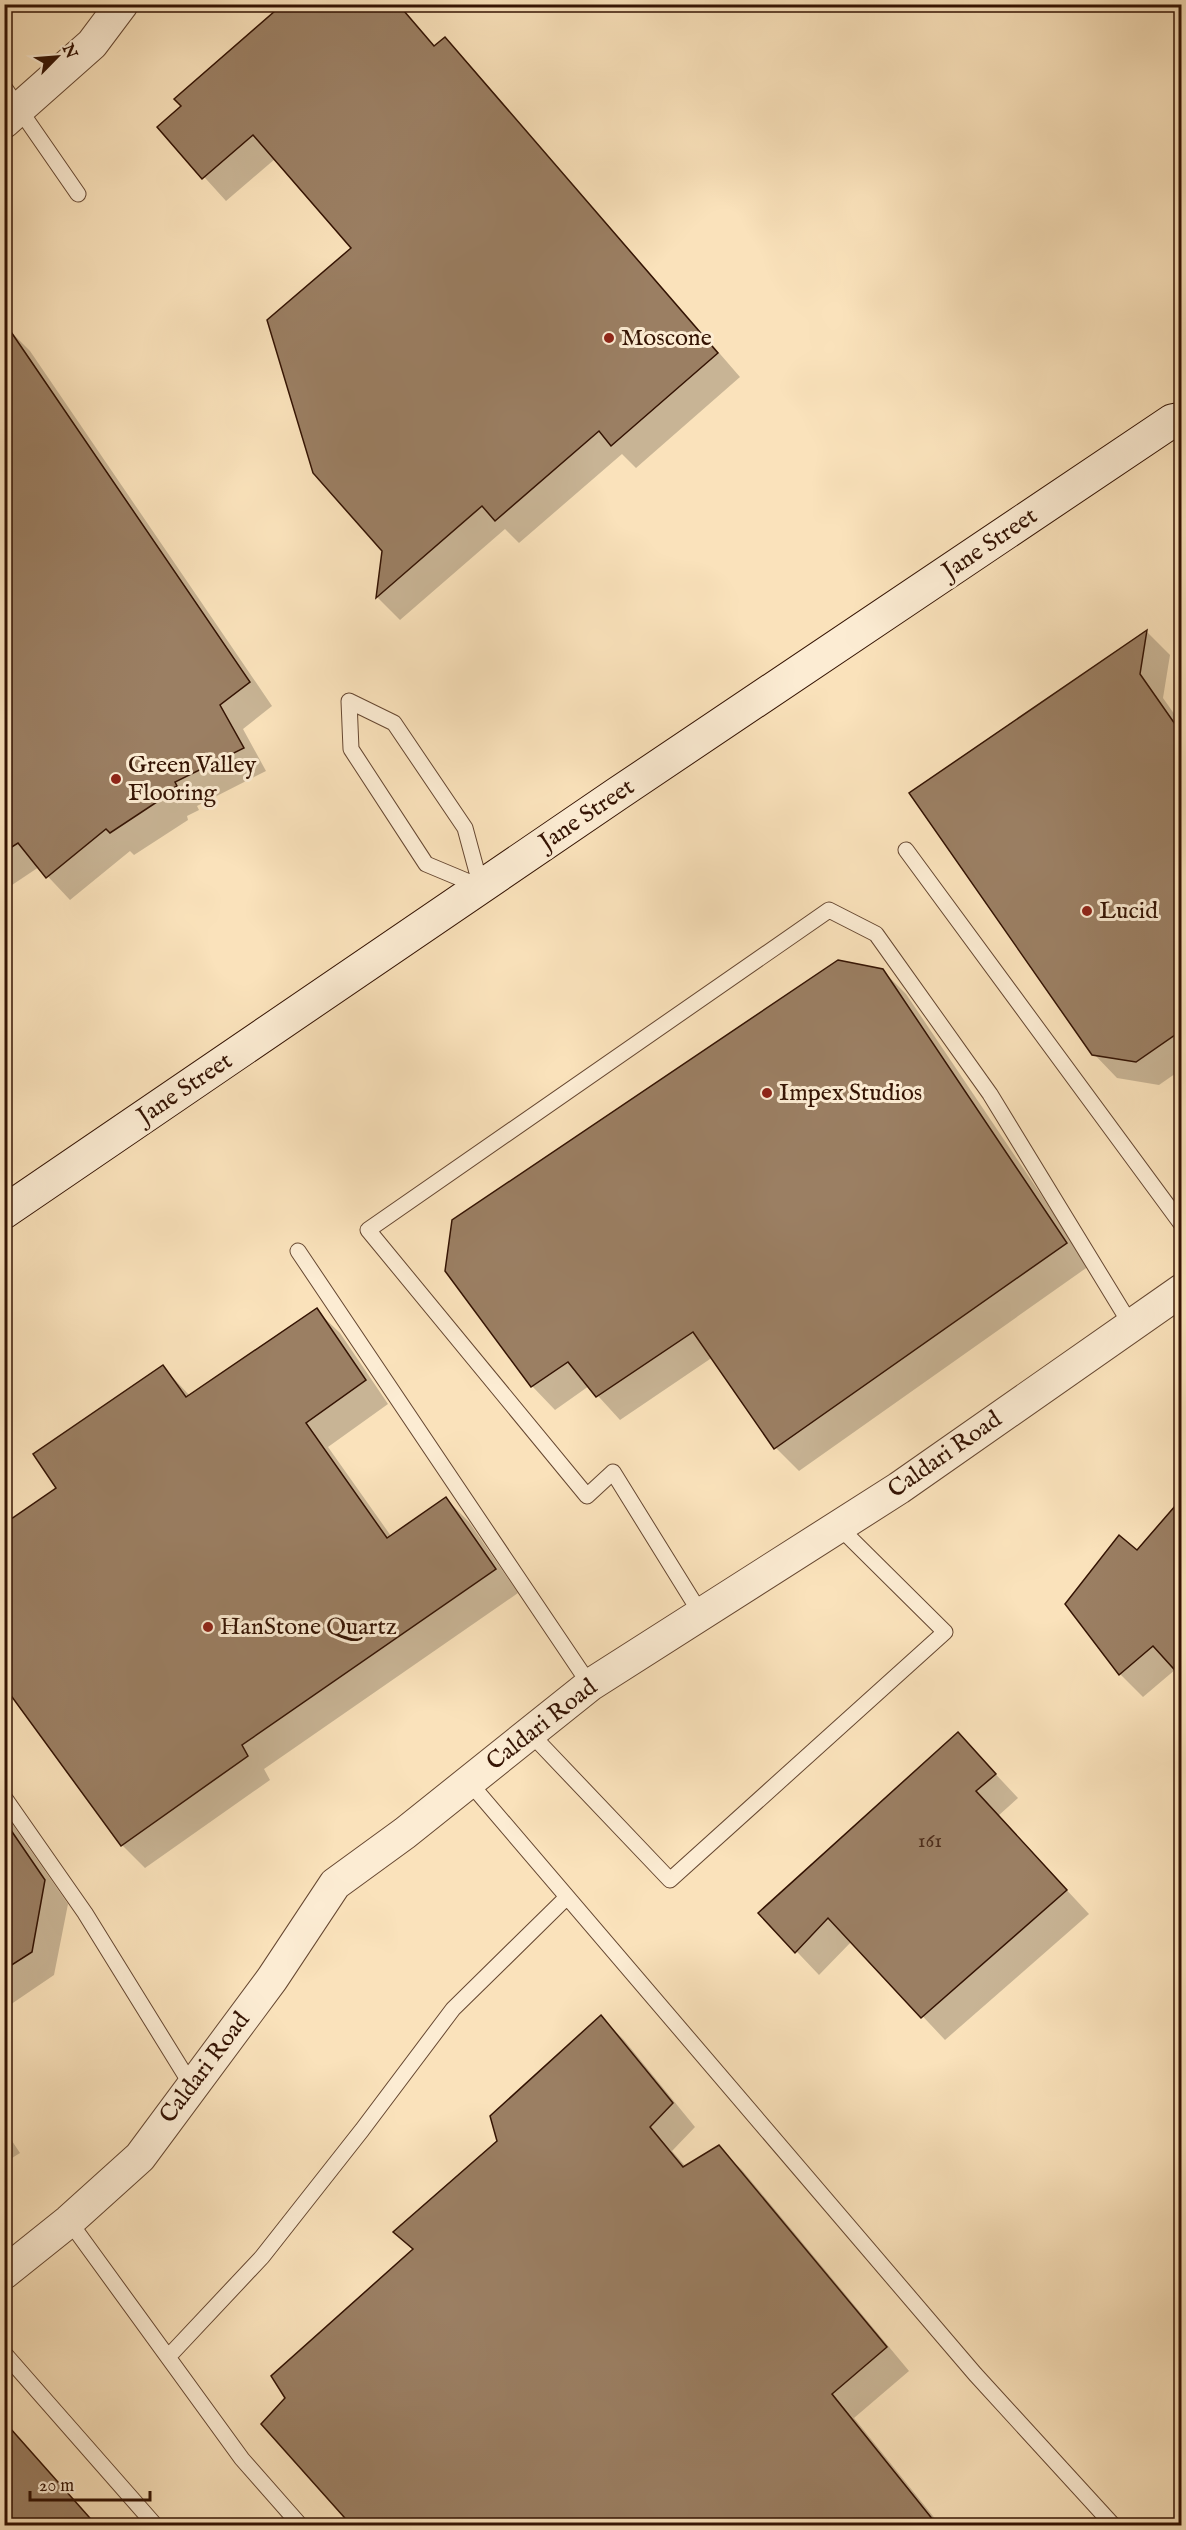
<svg xmlns="http://www.w3.org/2000/svg" width="1186" height="2530" viewBox="0 0 1186 2530" font-family="'IM FELL English',serif">
	<style>
		.shadow { fill: #0003 }
		.building { fill: #9b7f63; stroke: #341303; stroke-width: 1.5 }
		.lines { fill: none; stroke-linecap: round; stroke-linejoin: round }
		.lane-casing { stroke: #664731; stroke-width: 17 }
		.street-casing { stroke: #664731; stroke-width: 34 }
		.secondary-casing { stroke: #341303; stroke-width: 35 }
		.lane { stroke: #fcecd3; stroke-width: 15 }
		.street { stroke: #fcecd3; stroke-width: 32 }
		.secondary { stroke: #fcecd3; stroke-width: 33 }
		.poi-dot { fill: #8f2418; stroke: #fcecd3; stroke-width: 2 }
		.labels { text-anchor: middle; dominant-baseline: central; stroke-width: 6; stroke-linejoin: round; paint-order: stroke }
		.number-label { font-size: 21px; fill: #4e2e1b }
		.poi-label { font-size: 24px; fill: #341303; stroke: #fcecd3; text-anchor: start }
		.street-label { font-size: 24px; fill: #341303; stroke: #fcecd3 }
	</style>
	<rect width="100%" height="100%" fill="#fae2bb"/>
	<filter id="stains"><feTurbulence type="fractalNoise" baseFrequency=".00333" numOctaves="4"/><feColorMatrix values="0 0 0 0 .2 0 0 0 0 .09 0 0 0 0 .02 0 0 0 .5 -.17"/></filter>
	<radialGradient id="worn" r=".72"><stop offset=".6" stop-color="#630" stop-opacity="0"/><stop offset="1" stop-color="#630" stop-opacity=".3"/></radialGradient>
	<!-- shadow -->
	<path class="shadow" d="M285 4H399L436 47 445 39 468 63 740 377 636 468 622 454 519 543 505 529 400 620 378 598 384 550 353 249 275 159 226 201 159 127Z
		M1182 135V146L1176 139Z
		M7 328 30 351 272 706 243 729 266 771 197 806 199 810 187 816 188 820 134 855 130 851 70 900 39 867 9 887 4 882V330Z
		M1147 632 1170 655 1163 698 1182 725V1069L1159 1085 1117 1078 1094 1054 911 793Z
		M882 970 906 994 1089 1266 799 1471 776 1448 713 1357 620 1420 589 1386 555 1410 532 1386 446 1270Z
		M316 1310 340 1333 388 1404 328 1447 391 1536 446 1499 469 1522 518 1593 264 1769 270 1780 145 1868 122 1845 58 1489 163 1367 190 1396Z
		M1137 1552 1176 1669 1143 1697 1120 1674 1067 1604Z
		M958 1734 1018 1798 998 1816 1089 1914 945 2040 852 1941 819 1975 760 1913Z
		M4 1812 68 1904 54 1975 4 2009Z
		M601 2017 624 2040 695 2127 672 2151 686 2167 718 2147 742 2170 909 2371 854 2418 941 2526H354L413 2250 395 2232 499 2141Z
		M4 2129 20 2153 4 2163Z"/>
	<!-- building -->
	<path class="building" d="M283 4H398L434 46 445 37 718 353 611 446 599 431 495 521 482 506 376 598 382 551 313 473 267 320 351 248 253 135 202 179 157 127 181 106 174 99Z
		M7 326 250 682 220 705 244 748 175 782 177 786 164 793 166 796 110 833 106 829 46 878 18 843 4 852V328Z
		M1147 630 1140 674 1182 734V1030L1136 1062 1092 1055 909 793Z
		M838 960 883 969 1067 1243 774 1449 693 1332 596 1397 568 1362 531 1387 445 1271 452 1220Z
		M317 1308 366 1380 306 1423 387 1538 446 1497 496 1569 242 1745 248 1756 121 1846 4 1686V1524L56 1488 33 1454 163 1365 186 1397Z
		M1182 1498V1678L1153 1646 1119 1675 1065 1604 1119 1535 1137 1550Z
		M958 1732 996 1774 976 1791 1067 1890 921 2018 828 1918 795 1953 758 1913Z
		M4 1820 45 1880 32 1952 4 1970Z
		M601 2015 673 2103 650 2127 683 2167 719 2145 887 2347 832 2394 938 2526H352L261 2424 285 2398 271 2376 413 2249 393 2232 497 2141 490 2116Z
		M10 2428 97 2526H4V2433Z"/>
	<g class="lines">
		<defs>
			<path id="lane" d="M4 87 78 194
				M349 701 394 723 465 828 481 887 426 864 351 749Z
				M906 850 1182 1225
				M298 1251 590 1685
				M701 1614 613 1472 587 1496 368 1230 829 910 876 934 990 1094 1131 1325
				M530 1733 670 1880 945 1632 839 1527
				M469 1782 975 2374 1114 2526
				M4 1797 85 1913 192 2086
				M69 2221 242 2459 301 2526
				M4 2353 156 2526
				M169 2356 262 2257 362 2130 453 2009 567 1897"/>
			<path id="street" d="M4 122 92 44 122 4
				M4 2273 69 2221 140 2157 272 1979 335 1884 405 1833 590 1685 899 1488 1182 1290"/>
			<path id="secondary" d="M4 1212 617 794 1172 421 1182 419"/>
		</defs>
		<!-- lane casing -->
		<use href="#lane" class="lane-casing"/>
		<!-- street casing -->
		<use href="#street" class="street-casing"/>
		<!-- secondary casing -->
		<use href="#secondary" class="secondary-casing"/>
		<!-- lane -->
		<use href="#lane" class="lane"/>
		<!-- street -->
		<use href="#street" class="street"/>
		<!-- secondary -->
		<use href="#secondary" class="secondary"/>
	</g>
	<!-- markers -->
	<g class="poi-dot">
		<circle cx="609" cy="338" r="6"/>
		<circle cx="116" cy="779" r="6"/>
		<circle cx="1087" cy="911" r="6"/>
		<circle cx="767" cy="1093" r="6"/>
		<circle cx="208" cy="1627" r="6"/>
	</g>
	<g class="labels">
		<!-- number labels -->
		<g class="number-label">
			<text x="930" y="1841">161</text>
		</g>
		<!-- poi labels -->
		<g class="poi-label">
			<text x="621" y="338">Moscone</text>
			<text x="128" y="765">Green Valley<tspan x="128" dy="28">Flooring</tspan></text>
			<text x="1099" y="911">Lucid</text>
			<text x="779" y="1093">Impex Studios</text>
			<text x="220" y="1627">HanStone Quartz</text>
		</g>
		<!-- street labels -->
		<g class="street-label">
			<text transform="translate(990 544) rotate(-34)">Jane Street</text>
			<text transform="translate(587 815) rotate(-34)">Jane Street</text>
			<text transform="translate(185 1089) rotate(-34)">Jane Street</text>
			<text transform="translate(945 1455) rotate(-35)">Caldari Road</text>
			<text transform="translate(542 1725) rotate(-38)">Caldari Road</text>
			<text transform="translate(205 2068) rotate(-53)">Caldari Road</text>
		</g>
	</g>
	<!-- margin -->
	<rect width="1186" height="2530" fill="none" stroke="#fae2bb" stroke-width="24"/>
	<rect x="6" y="6" width="1174" height="2518" fill="none" stroke="#341303" stroke-width="3"/>
	<rect x="12" y="12" width="1162" height="2506" fill="none" stroke="#341303" stroke-width="1.5"/>
	<!-- north arrow -->
	<g transform="translate(57 57) rotate(65)" stroke="#fcecd3" stroke-width="4.5" paint-order="stroke">
	<path d="M0-4.5L10 22L0 15L-10 22Z" fill="#341303"/>
	<text y="-9" font-size="16" font-weight="bold" text-anchor="middle" fill="#341303">N</text>
	</g>
	<!-- scale -->
	<path d="M30 2491v9h120v-9" fill="none" stroke="#341303" stroke-width="3"/>
	<text x="39" y="2491" font-size="18" fill="#341303" stroke="#fcecd3" stroke-width="4.5" paint-order="stroke">20 m</text>
	<rect width="100%" height="100%" filter="url(#stains)"/>
	<rect width="100%" height="100%" fill="url(#worn)"/>
</svg>
